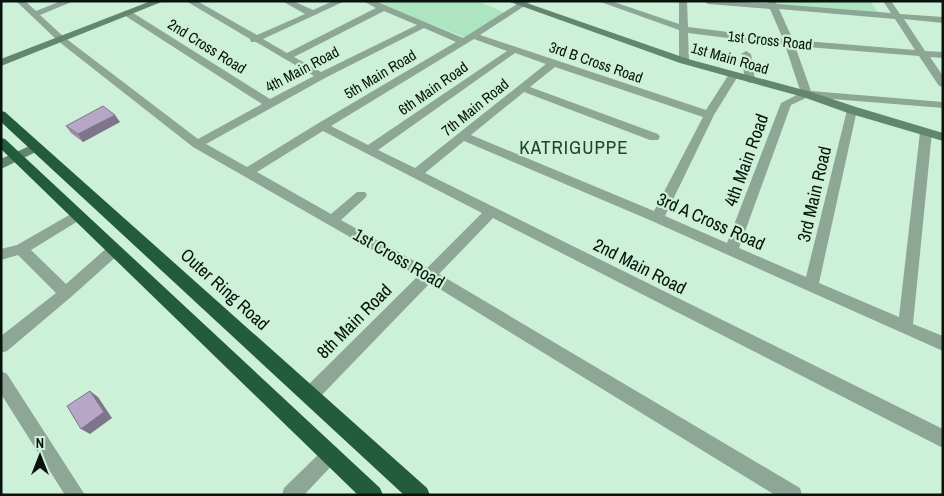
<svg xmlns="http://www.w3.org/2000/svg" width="944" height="496" viewBox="0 0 944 496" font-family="'Archivo Narrow',sans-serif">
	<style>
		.green { fill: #ade5c0 }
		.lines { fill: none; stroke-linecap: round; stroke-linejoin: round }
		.street { fill: #8da695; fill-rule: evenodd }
		.secondary { fill: #62866e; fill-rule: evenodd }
		.highway { fill: #235c3c; fill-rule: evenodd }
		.wall { fill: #9d90aa }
		.shaded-wall { fill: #7f758b }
		.building { fill: #b6a7c6; stroke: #7f758b }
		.labels { text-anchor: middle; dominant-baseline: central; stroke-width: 4.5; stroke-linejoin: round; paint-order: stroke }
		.far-street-label { font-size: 15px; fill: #07130c; stroke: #cdf0d8 }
		.street-label { font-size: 18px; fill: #07130c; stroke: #cdf0d8 }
		.neighbourhood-label { font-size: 19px; letter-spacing: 1px; fill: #23412e; stroke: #cdf0d8 }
	</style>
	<rect width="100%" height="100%" fill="#cdf0d8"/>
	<!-- green -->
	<path class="green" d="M372 1H478L505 13 464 37Z
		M776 1H870L879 14 777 5Z"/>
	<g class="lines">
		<!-- street -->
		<path class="street" d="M16 1H25L36 11 61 1H74L40 15 64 37 198 139 262 104 124 15V11H130L270 99 314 76 256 42H251L250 39 186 1H197L257 35 305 14 282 1H293L313 10 333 1H345L263 39 287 53 376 8 363 1H375L463 38 522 1H532L480 35 706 110 729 74H737L738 76 714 115 665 216 727 243 781 103 801 93 785 45 688 33 689 61 684 64 679 61V30L598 1H611L679 24V1H687L688 27 783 39 770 9 708 4 704 1 768 3 767 1H775L777 4 891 13 883 1H891L900 14 943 17V23L904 19 925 51 943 52V58L930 57 943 76V87L939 86 919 56 795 46 811 91 943 102V108L808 97 791 105 739 248 806 277 847 110 848 108H856L857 110 819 283 899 317 920 132 922 129H930L932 132 913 324 943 336V351L652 221 464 141 425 173 943 429V448L493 218 439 274 800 488 802 495H775L430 283 316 401 310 403 304 401 302 395 304 389 418 276 193 147 58 41ZM779 9 895 19 915 50 793 40ZM384 11 417 25 321 72 294 57ZM424 28 456 42 317 124 247 167 206 144 325 78ZM474 39 507 51 368 145 331 126ZM515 53 546 64 415 168 378 150ZM555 67 703 117 654 211 471 135 524 92 650 140H658L660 137 658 134 530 87ZM323 131 482 213 427 268 341 220 365 198 367 195 365 192H357L331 214 257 172Z
			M746 51 751 54 755 80 750 83 745 80 741 54Z
			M78 210 83 212 85 215 83 218 31 250 66 284 109 246 114 245 119 246 121 250 119 254 71 297 7 351 1 353V336L56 293 18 255 1 260V249L17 245Z
			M1 371 7 374 85 495H65L1 394Z
			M331 445 337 448 340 454 337 460 304 495H282L284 488 325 448Z"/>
		<!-- secondary -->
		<path class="secondary" d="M151 1H164L1 66V59Z
			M507 1H521L688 59 811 92 856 107 943 133V141L848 113 803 97 680 63Z
			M36 143 40 144 42 147 40 150 1 169V159Z"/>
		<!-- highway -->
		<path class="highway" d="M1 111 5 112 427 488 430 495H404L1 122Z
			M1 138 5 139 380 488 383 495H358L1 149Z"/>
	</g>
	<!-- wall -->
	<path class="wall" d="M120 122 83 142 71 133 66 126Z"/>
	<!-- shaded-wall -->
	<path class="shaded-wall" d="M115 115 120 122 83 142 78 134Z
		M90 391 98 397 112 418 90 434 81 429Z"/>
	<!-- building -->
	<path class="building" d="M103 106 115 115 78 134 66 126Z
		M90 391 104 412 81 429 67 406Z"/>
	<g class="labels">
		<!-- far-street labels -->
		<g class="far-street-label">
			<text transform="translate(770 40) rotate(6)">1st Cross Road</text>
			<text transform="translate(207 46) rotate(32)">2nd Cross Road</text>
			<text transform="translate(730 58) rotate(16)">1st Main Road</text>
			<text transform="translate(596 62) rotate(19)">3rd B Cross Road</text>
			<text transform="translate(302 69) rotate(-28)">4th Main Road</text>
			<text transform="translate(380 74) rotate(-31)">5th Main Road</text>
			<text transform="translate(433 88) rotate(-35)">6th Main Road</text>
			<text transform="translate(475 107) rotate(-39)">7th Main Road</text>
		</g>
		<!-- street labels -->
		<g class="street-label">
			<text transform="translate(746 160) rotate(-70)">4th Main Road</text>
			<text transform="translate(814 194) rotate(-77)">3rd Main Road</text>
			<text transform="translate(711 221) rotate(24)">3rd A Cross Road</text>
			<text transform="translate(399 258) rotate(30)">1st Cross Road</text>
			<text transform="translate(640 266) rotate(27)">2nd Main Road</text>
			<text transform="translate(225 289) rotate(42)">Outer Ring Road</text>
			<text transform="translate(354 321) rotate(-45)">8th Main Road</text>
		</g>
		<!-- neighbourhood labels -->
		<g class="neighbourhood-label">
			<text x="574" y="147">KATRIGUPPE</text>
		</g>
	</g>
	<!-- border -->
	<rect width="944" height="496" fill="none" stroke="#07130c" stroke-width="5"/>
	<!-- north arrow -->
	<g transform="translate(40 456)" stroke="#cdf0d8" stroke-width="4" paint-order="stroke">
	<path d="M0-4L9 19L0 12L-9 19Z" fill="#07130c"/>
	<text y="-8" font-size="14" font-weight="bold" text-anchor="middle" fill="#07130c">N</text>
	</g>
</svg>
